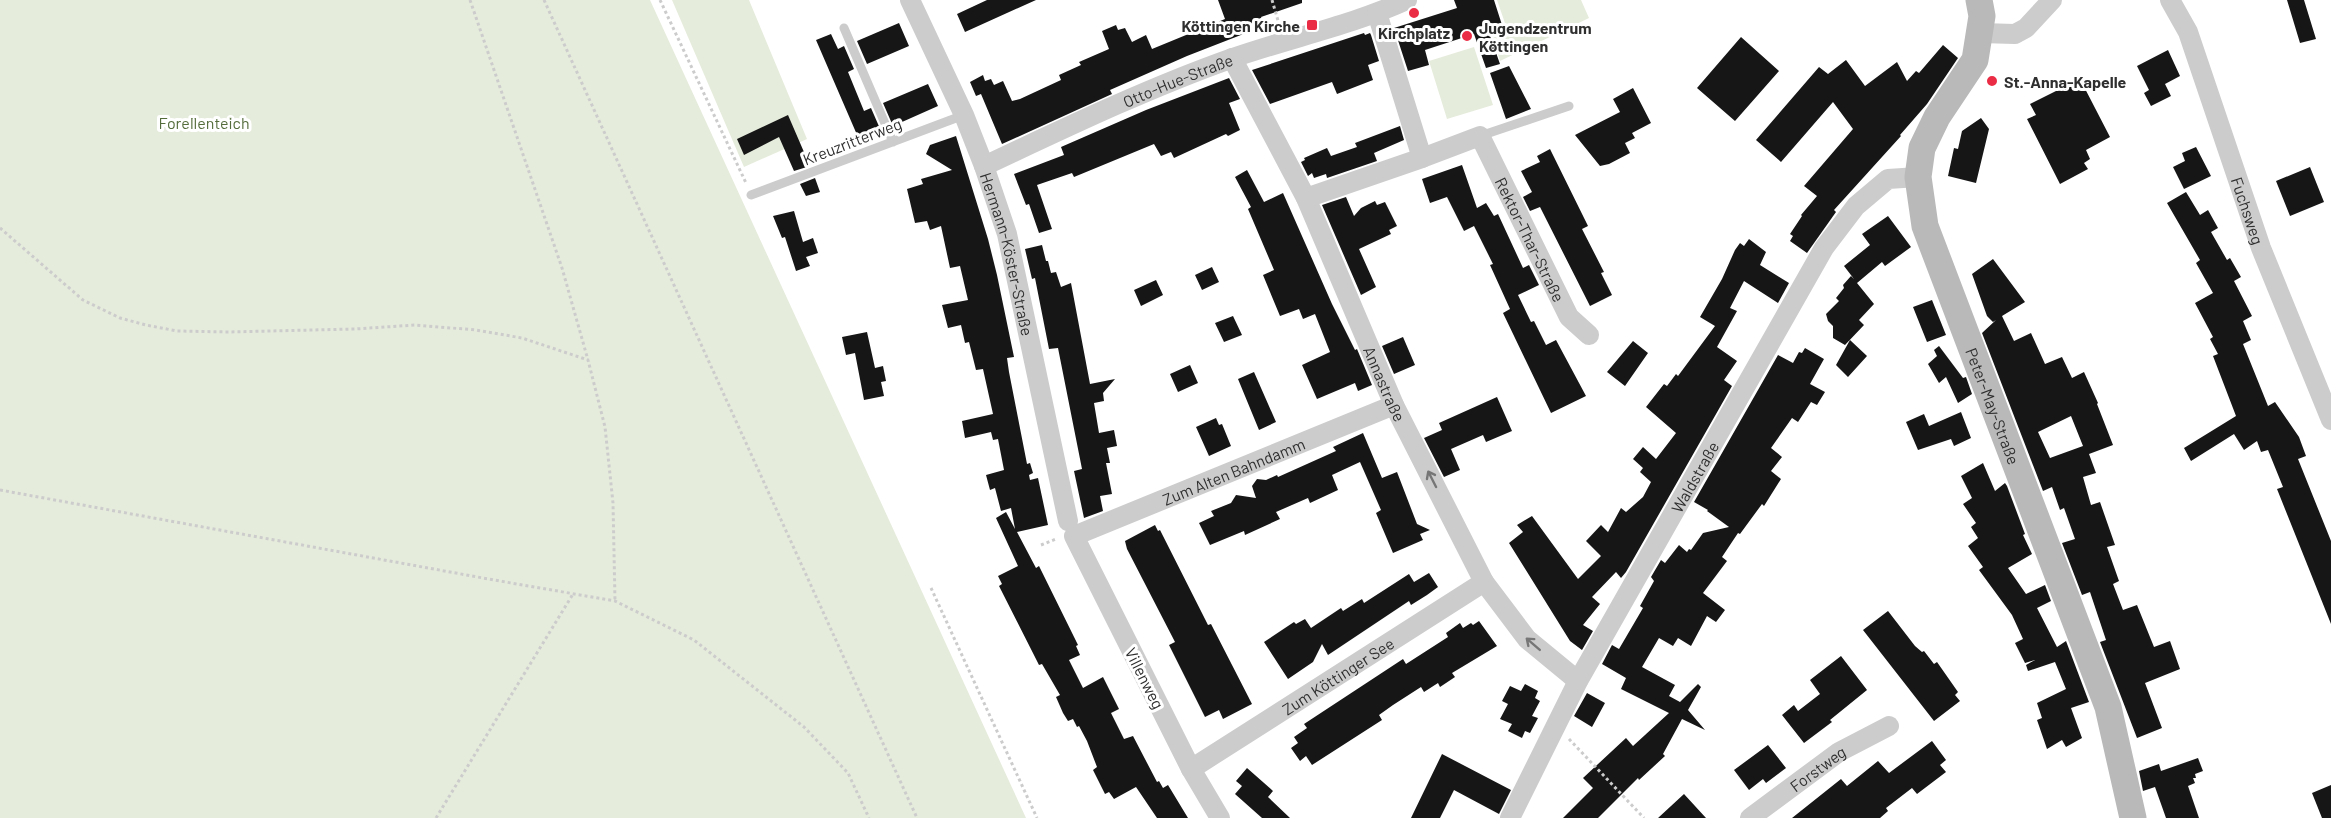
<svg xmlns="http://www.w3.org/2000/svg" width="2331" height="818" viewBox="0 0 2331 818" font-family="Barlow,sans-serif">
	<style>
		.green { fill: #e6ecdc }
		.building { fill: #161616; fill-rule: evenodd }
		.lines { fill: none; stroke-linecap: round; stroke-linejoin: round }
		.path { stroke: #ccc; stroke-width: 3; stroke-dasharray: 3 3; stroke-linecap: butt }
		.lane { stroke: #ccc; stroke-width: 9 }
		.street { stroke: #ccc; stroke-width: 20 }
		.secondary { stroke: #b9b9b9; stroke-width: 27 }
		.oneway { stroke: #767676 }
		.poi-dot { fill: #eb2c45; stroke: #fff; stroke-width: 2 }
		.labels { text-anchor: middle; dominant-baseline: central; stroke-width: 6; stroke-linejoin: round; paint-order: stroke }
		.poi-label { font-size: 16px; font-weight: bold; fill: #2f2f2f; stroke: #fff; text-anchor: start }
		.street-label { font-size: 16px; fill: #2f2f2f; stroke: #fff }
		.park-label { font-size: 16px; fill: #546c3a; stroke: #fff }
	</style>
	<rect width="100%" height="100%" fill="#fff"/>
	<!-- green -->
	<path class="green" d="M0 0H650L1026 818H0Z
		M672 0H749L807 139 744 167Z
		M1497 0H1581L1589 18 1500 61 1493 38 1507 29Z
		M1474 47 1493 105 1447 119 1429 61Z"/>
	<!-- building -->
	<path class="building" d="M987 0H1036L965 32 957 14Z
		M1218 0H1302V3L1261 17 1264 26 1187 56 1110 90 1112 94 1002 144 981 94 976 96 970 82 983 75 985 81 991 79 994 85 1003 81 1012 101 1020 99 1061 80 1059 75 1081 65 1079 62 1109 49 1102 31 1116 25 1118 30 1125 28 1132 42 1146 35 1152 49 1225 19Z
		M1454 0H1494L1502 25 1488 30 1500 64 1486 68 1474 34 1425 50 1429 65 1408 71 1394 28 1457 8Z
		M2287 0H2304L2316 39 2300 43Z
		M899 23 909 46 867 64 857 41Z
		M1364 33 1365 35 1370 33 1371 35 1379 61 1368 65 1373 80 1337 94 1332 82 1270 104 1252 70Z
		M831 34 838 49 844 46 854 69 848 72 864 111 871 108 881 131 874 134 875 138 861 144 816 40Z
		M1741 37 1779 71 1735 121 1697 88Z
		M1943 45 1958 58 1927 104 1900 135 1901 136 1834 210 1836 212 1807 253 1790 241 1793 236 1790 234 1802 216 1801 215 1817 196 1804 186 1853 129 1833 102 1781 162 1756 140 1819 67 1828 74 1846 60 1865 86 1897 62 1907 81 1916 71 1919 73Z
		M2168 50 2180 76 2165 84 2171 96 2151 106 2144 93 2149 90 2137 66Z
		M1509 66 1531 109 1506 119 1490 73Z
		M1229 78 1240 99 1229 103 1240 130 1228 136 1226 134 1174 158 1171 152 1161 156 1154 144 1074 177 1072 173 1037 185 1052 229 1039 233 1029 204 1026 205 1014 174 1064 155 1061 147 1146 110Z
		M2080 79 2110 137 2086 150 2090 159 2084 163 2088 169 2060 184 2027 119 2036 115 2030 104Z
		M928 84 938 106 893 126 883 103Z
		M1633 88 1651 123 1632 133 1635 138 1625 143 1630 153 1609 164 1600 166 1575 135 1620 112 1613 99Z
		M788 115 810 166 794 171 779 137 744 155 737 139Z
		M1981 118 1989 129 1976 183 1948 176 1954 148 1958 149 1962 131Z
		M1400 126 1404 140 1374 153 1377 161 1327 178 1326 174 1314 178 1312 173 1308 176 1301 162 1305 160 1304 158 1327 148 1331 156 1357 147 1355 143Z
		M956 136 988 239 997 275 1014 357 1007 358 1009 372 1027 464 1030 463 1033 473 1029 475 1030 480 1038 478 1048 525 1017 532 1036 568 1039 566 1078 645 1076 646 1080 655 1069 660 1083 688 1103 677 1119 709 1111 713 1124 739 1133 736 1157 782 1159 781 1163 788 1168 785 1188 818H1157L1136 787 1114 799 1109 792 1105 794 1093 770 1097 767 1087 741 1079 726 1077 727 1073 719 1068 721 1063 713 1056 697 1060 695 1042 664 1039 665 999 586 1002 584 998 576 1018 566 996 518 1006 512 1015 529 1011 508 1001 511 995 488 990 490 986 475 1004 470 998 439 993 440 991 432 965 438 962 421 993 414 983 369 976 370 969 342 965 343 961 325 948 328 942 305 968 300 960 266 950 268 941 226 930 230 927 221 915 223 907 189 923 184 921 179 952 170 926 154 930 145Z
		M2196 147 2211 176 2184 189 2173 167 2185 161 2182 153Z
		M1550 149 1588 226 1582 229 1604 272 1601 273 1612 295 1590 306 1540 207 1530 211 1523 197 1532 192 1521 171 1540 162 1537 156Z
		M1462 165 1477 208 1486 203 1494 216 1498 214 1523 268 1529 265 1539 285 1518 295 1531 322 1534 321 1546 345 1556 340 1586 396 1551 413 1503 313 1510 309 1490 265 1493 264 1474 226 1464 231 1447 197 1430 203 1422 179Z
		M2310 167 2324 202 2290 216 2276 181Z
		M1247 170 1264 202 1283 193 1332 304 1355 350 1357 349 1372 385 1358 391 1355 383 1317 399 1302 365 1330 352 1315 314 1303 319 1299 309 1280 316 1263 275 1274 270 1248 209 1251 207 1235 177Z
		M815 178 820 192 806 196 800 184Z
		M2186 192 2200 215 2208 210 2218 228 2211 232 2227 260 2230 258 2241 277 2234 281 2252 316 2243 321 2251 340 2243 344 2268 406 2275 402 2299 437 2306 456 2298 459 2331 541V624L2277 489 2283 487 2268 450 2261 452 2257 441 2244 450 2234 434 2191 461 2184 448 2236 416 2213 356 2218 354 2210 339 2213 337 2195 303 2213 293 2196 263 2200 260 2167 203Z
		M1346 197 1354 216 1361 208 1375 201 1377 205 1385 202 1397 226 1389 230 1391 234 1359 249 1376 287 1361 295 1322 205Z
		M794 211 803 242 813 238 818 253 806 257 810 266 796 271 785 237 782 238 773 216Z
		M1888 216 1911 247 1885 266 1882 262 1857 283 1874 304 1859 320 1864 325 1845 345 1833 338V326L1828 321 1826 314 1839 301 1836 298 1844 288 1843 285 1851 276 1854 279 1844 266 1870 245 1862 234Z
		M1749 239 1766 252 1760 265 1789 283 1778 303 1744 281 1730 308 1737 311 1717 347 1737 361 1724 380 1732 386 1626 572 1621 578 1616 572 1592 597 1600 604 1583 625 1593 631 1582 650 1570 641 1509 543 1523 532 1517 525 1532 516 1578 579 1601 556 1586 541 1601 525 1608 532 1621 508 1626 512 1643 497 1651 482 1640 472 1643 468 1633 459 1643 447 1656 459 1676 433 1646 407 1664 384 1667 386 1676 374 1678 376 1715 326 1700 317 1722 279 1735 250 1740 243 1744 246Z
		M1042 245 1046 261H1048L1051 273 1056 272 1061 287 1071 283 1090 384 1115 379 1103 393 1104 401 1094 403 1099 433 1114 430 1117 446 1107 448 1110 463H1106L1112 494 1100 496 1103 511 1084 518 1074 471 1082 469 1058 348 1049 349 1035 278 1032 279 1025 249Z
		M1993 259 2025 302 2002 316 2014 341 2031 333 2045 364 2062 357 2072 378 2084 372 2098 403 2097 404 2113 445 2089 454 2096 473 2083 477 2091 505 2100 502 2115 545 2107 547 2119 581 2113 584 2123 610 2137 605 2154 647 2170 641 2180 669 2145 683 2162 728 2137 738 2100 642 2106 640 2090 592 2082 595 2062 543 2075 539 2064 508 2060 510 2052 487 2043 491 1982 333 1996 320 1993 322 1987 316 1972 274ZM2071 416 2083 446 2050 458 2038 432Z
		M1212 267 1219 282 1202 290 1195 275Z
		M1156 280 1163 295 1141 306 1134 290Z
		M1932 300 1946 335 1927 342 1913 307Z
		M1233 316 1242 335 1224 342 1215 323Z
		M867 332 875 368 883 366 886 381 881 382 884 396 864 400 855 353 846 355 842 337Z
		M1403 337 1415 365 1394 374 1382 346Z
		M1850 340 1867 356 1848 377 1836 365Z
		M1633 341 1648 353 1625 386 1607 372Z
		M1939 346 1963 378 1966 377 1972 394 1958 403 1946 377 1939 383 1928 364 1937 356 1934 350Z
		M1805 348 1824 359 1810 384 1825 392 1817 405 1811 402 1798 422 1792 418 1771 448 1782 457 1771 471 1781 479 1764 506 1762 504 1740 534 1738 533 1722 557 1727 561 1703 593 1725 610 1716 622 1707 616 1691 646 1678 638 1673 646 1659 638 1642 667 1675 685 1669 696 1680 702 1698 684 1701 687 1688 710 1705 730 1682 719 1663 754 1665 756 1639 780 1638 778 1598 818H1563L1593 788 1583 778 1626 738 1633 746 1669 713 1621 689 1626 678 1602 664 1612 645 1619 649 1643 608 1640 606 1654 581 1651 577 1661 560 1665 563 1679 545 1687 552 1689 549 1691 550 1703 533 1729 527 1707 511 1708 510 1694 502 1778 355 1793 363 1799 352 1802 353Z
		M1190 365 1198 383 1178 392 1170 374Z
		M1254 372 1276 422 1259 430 1238 379Z
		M1497 397 1512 431 1486 442 1483 435 1451 449 1460 470 1444 477 1424 438 1442 430 1439 423Z
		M1961 412 1971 438 1954 446 1951 439 1918 450 1906 422 1924 414 1929 426Z
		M1216 418 1219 425 1222 424 1231 446 1209 456 1196 427Z
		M1363 433 1382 478 1397 472 1417 524 1430 530 1420 534 1423 540 1393 553 1376 513 1381 510 1360 462 1332 475 1338 490 1310 503 1308 498 1276 512 1280 519 1245 535 1244 531 1210 545 1199 523 1214 516 1211 511 1231 503 1236 495 1256 498 1252 486 1257 479 1266 480 1277 475 1278 477 1336 451 1333 447Z
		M1983 463 1995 491 2005 483 2007 486 2025 534 2023 535 2032 554 2008 568 2026 594 2045 585 2051 601 2037 608 2057 647 2066 641 2089 702 2071 708 2082 738 2066 747 2062 740 2047 749 2037 720 2042 718 2037 703 2066 689 2055 662 2028 671 2026 665 2035 660 2025 663 2015 643 2023 639 2012 615 1979 570 1983 567 1968 546 1978 538 1971 527 1976 523 1963 504 1972 498 1961 476Z
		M1155 525 1158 531 1160 530 1208 625 1211 624 1252 704 1223 719 1219 710 1205 717 1169 645 1175 642 1127 549 1125 541Z
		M1429 573 1438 587 1427 595 1411 605 1409 601 1328 655 1322 644 1313 662 1288 679 1264 642 1294 622 1296 624 1305 619 1311 628 1341 608 1343 611 1362 599 1364 603 1409 574 1414 582Z
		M1888 611 1915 646 1922 652 1924 651 1934 664 1937 662 1958 692 1955 695 1960 701 1934 721 1863 630Z
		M1479 621 1497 646 1452 673 1455 677 1440 687 1438 683 1424 692 1421 687 1393 705 1379 715 1382 720 1312 765 1306 756 1300 761 1291 748 1298 743 1294 737 1307 728 1304 724 1403 659 1406 664 1448 637 1446 633 1460 623 1463 628 1471 623 1473 625Z
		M1841 656 1867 690 1830 720 1832 722 1804 743 1782 715 1794 705 1798 711 1820 694 1810 680Z
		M1525 684 1538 691 1535 698 1540 701 1532 716 1538 718 1530 733 1525 731 1522 738 1508 731 1512 724 1500 719 1508 704 1502 701 1510 686 1521 691Z
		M1587 693 1605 703 1592 727 1574 716Z
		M1932 741 1946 760 1940 765 1946 772 1917 794 1912 788 1886 808 1888 811 1880 818H1792L1841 779 1847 786 1878 761 1889 773Z
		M1768 745 1786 768 1766 783 1763 779 1749 790 1734 770Z
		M1442 754 1511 790 1499 814 1454 790 1440 818H1411Z
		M2198 758 2203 771 2195 774 2196 778H2193L2195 783 2188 786 2199 818H2166L2155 787 2143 791 2139 771 2159 764 2161 771Z
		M1247 768 1273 791 1268 797 1290 818H1262L1235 794 1242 786 1236 781Z
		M2331 785V818H2322L2312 793Z
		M1684 794 1706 818H1658Z"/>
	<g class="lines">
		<!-- path -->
		<path class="path" d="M470 0 562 268 588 360
			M544 0 917 818
			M660 0 746 183
			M1272 0 1279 24
			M0 228 83 300 120 318 146 325 177 331 229 332 355 329 415 325 476 330 522 338 588 360 605 427 613 503 615 601
			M0 490 494 580 615 601 694 640 804 727 848 773 869 818
			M1041 545 1056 539
			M931 588 1037 818
			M1569 739 1644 818
			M436 818 573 594"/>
		<!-- lane -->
		<path class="lane" d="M844 28 893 142
			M1480 136 1569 106
			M751 195 964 115"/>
		<!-- street -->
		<g class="street">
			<path id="s1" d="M910 0 964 115 984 166 1007 234 1068 521"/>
			<path id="s2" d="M2170 0 2188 32 2261 248 2331 420"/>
			<path d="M1980 33 2015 34 2026 28 2052 0"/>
			<path id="s3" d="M1232 58 1306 198 1394 405 1484 582 1527 639 1578 681"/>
			<path id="s4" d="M1422 158 1480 136 1569 317 1589 335"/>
			<path id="s5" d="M984 166C1065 128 1146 89 1230 59 1289 38 1350 26 1407 0"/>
			<path d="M1306 198 1422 158 1377 13"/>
			<path id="s6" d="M1191 769 1484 582"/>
			<path id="s7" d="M1220 818 1191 769 1074 536 1394 405"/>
			<path id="s8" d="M1510 818 1578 681 1824 248 1856 206 1888 179 1918 177"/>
			<path id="s9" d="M1750 818 1839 752 1889 726"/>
		</g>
		<!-- secondary -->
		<path class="secondary" id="s10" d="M1979 0 1982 16 1975 60 1937 117 1922 148 1918 177 1925 226 2108 707 2133 818"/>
	</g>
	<!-- one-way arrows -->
	<defs><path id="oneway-shaft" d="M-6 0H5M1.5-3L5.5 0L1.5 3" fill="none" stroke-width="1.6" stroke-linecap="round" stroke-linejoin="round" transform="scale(1.5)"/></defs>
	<g class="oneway">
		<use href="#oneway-shaft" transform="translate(1432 479) rotate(-117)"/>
		<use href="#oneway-shaft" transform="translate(1533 644) rotate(-139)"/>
	</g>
	<!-- markers -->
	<g class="poi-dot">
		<circle cx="1414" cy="13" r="6"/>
		<rect x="1306" y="19" width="12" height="12" rx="3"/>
		<circle cx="1467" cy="36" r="6"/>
		<circle cx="1992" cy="81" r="6"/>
	</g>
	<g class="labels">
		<!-- poi labels -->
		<g class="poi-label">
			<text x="1300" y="25" text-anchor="end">Köttingen Kirche</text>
			<text x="1479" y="27">Jugendzentrum<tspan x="1479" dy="18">Köttingen</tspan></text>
			<text x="1414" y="32" text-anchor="middle">Kirchplatz</text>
			<text x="2004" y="81">St.-Anna-Kapelle</text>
		</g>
		<!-- street labels -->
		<g class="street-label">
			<text stroke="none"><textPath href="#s5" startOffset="212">Otto-Hue-Straße</textPath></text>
			<text transform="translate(852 141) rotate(-21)">Kreuzritterweg</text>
			<text stroke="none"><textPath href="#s2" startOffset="225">Fuchsweg</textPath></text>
			<text stroke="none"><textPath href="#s4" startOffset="177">Rektor-Thar-Straße</textPath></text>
			<text stroke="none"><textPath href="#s1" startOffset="273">Hermann-Köster-Straße</textPath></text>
			<text stroke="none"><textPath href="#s3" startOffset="360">Annastraße</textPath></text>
			<text stroke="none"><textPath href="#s10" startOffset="435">Peter-May-Straße</textPath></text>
			<text stroke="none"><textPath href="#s7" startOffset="490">Zum Alten Bahndamm</textPath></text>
			<text stroke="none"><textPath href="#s8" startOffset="388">Waldstraße</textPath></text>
			<text stroke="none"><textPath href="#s6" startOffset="174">Zum Köttinger See</textPath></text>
			<text transform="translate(1145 678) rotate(63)">Villenweg</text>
			<text stroke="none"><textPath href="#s9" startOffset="84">Forstweg</textPath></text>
		</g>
		<!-- park labels -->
		<g class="park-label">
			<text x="204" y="122">Forellenteich</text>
		</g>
	</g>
</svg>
